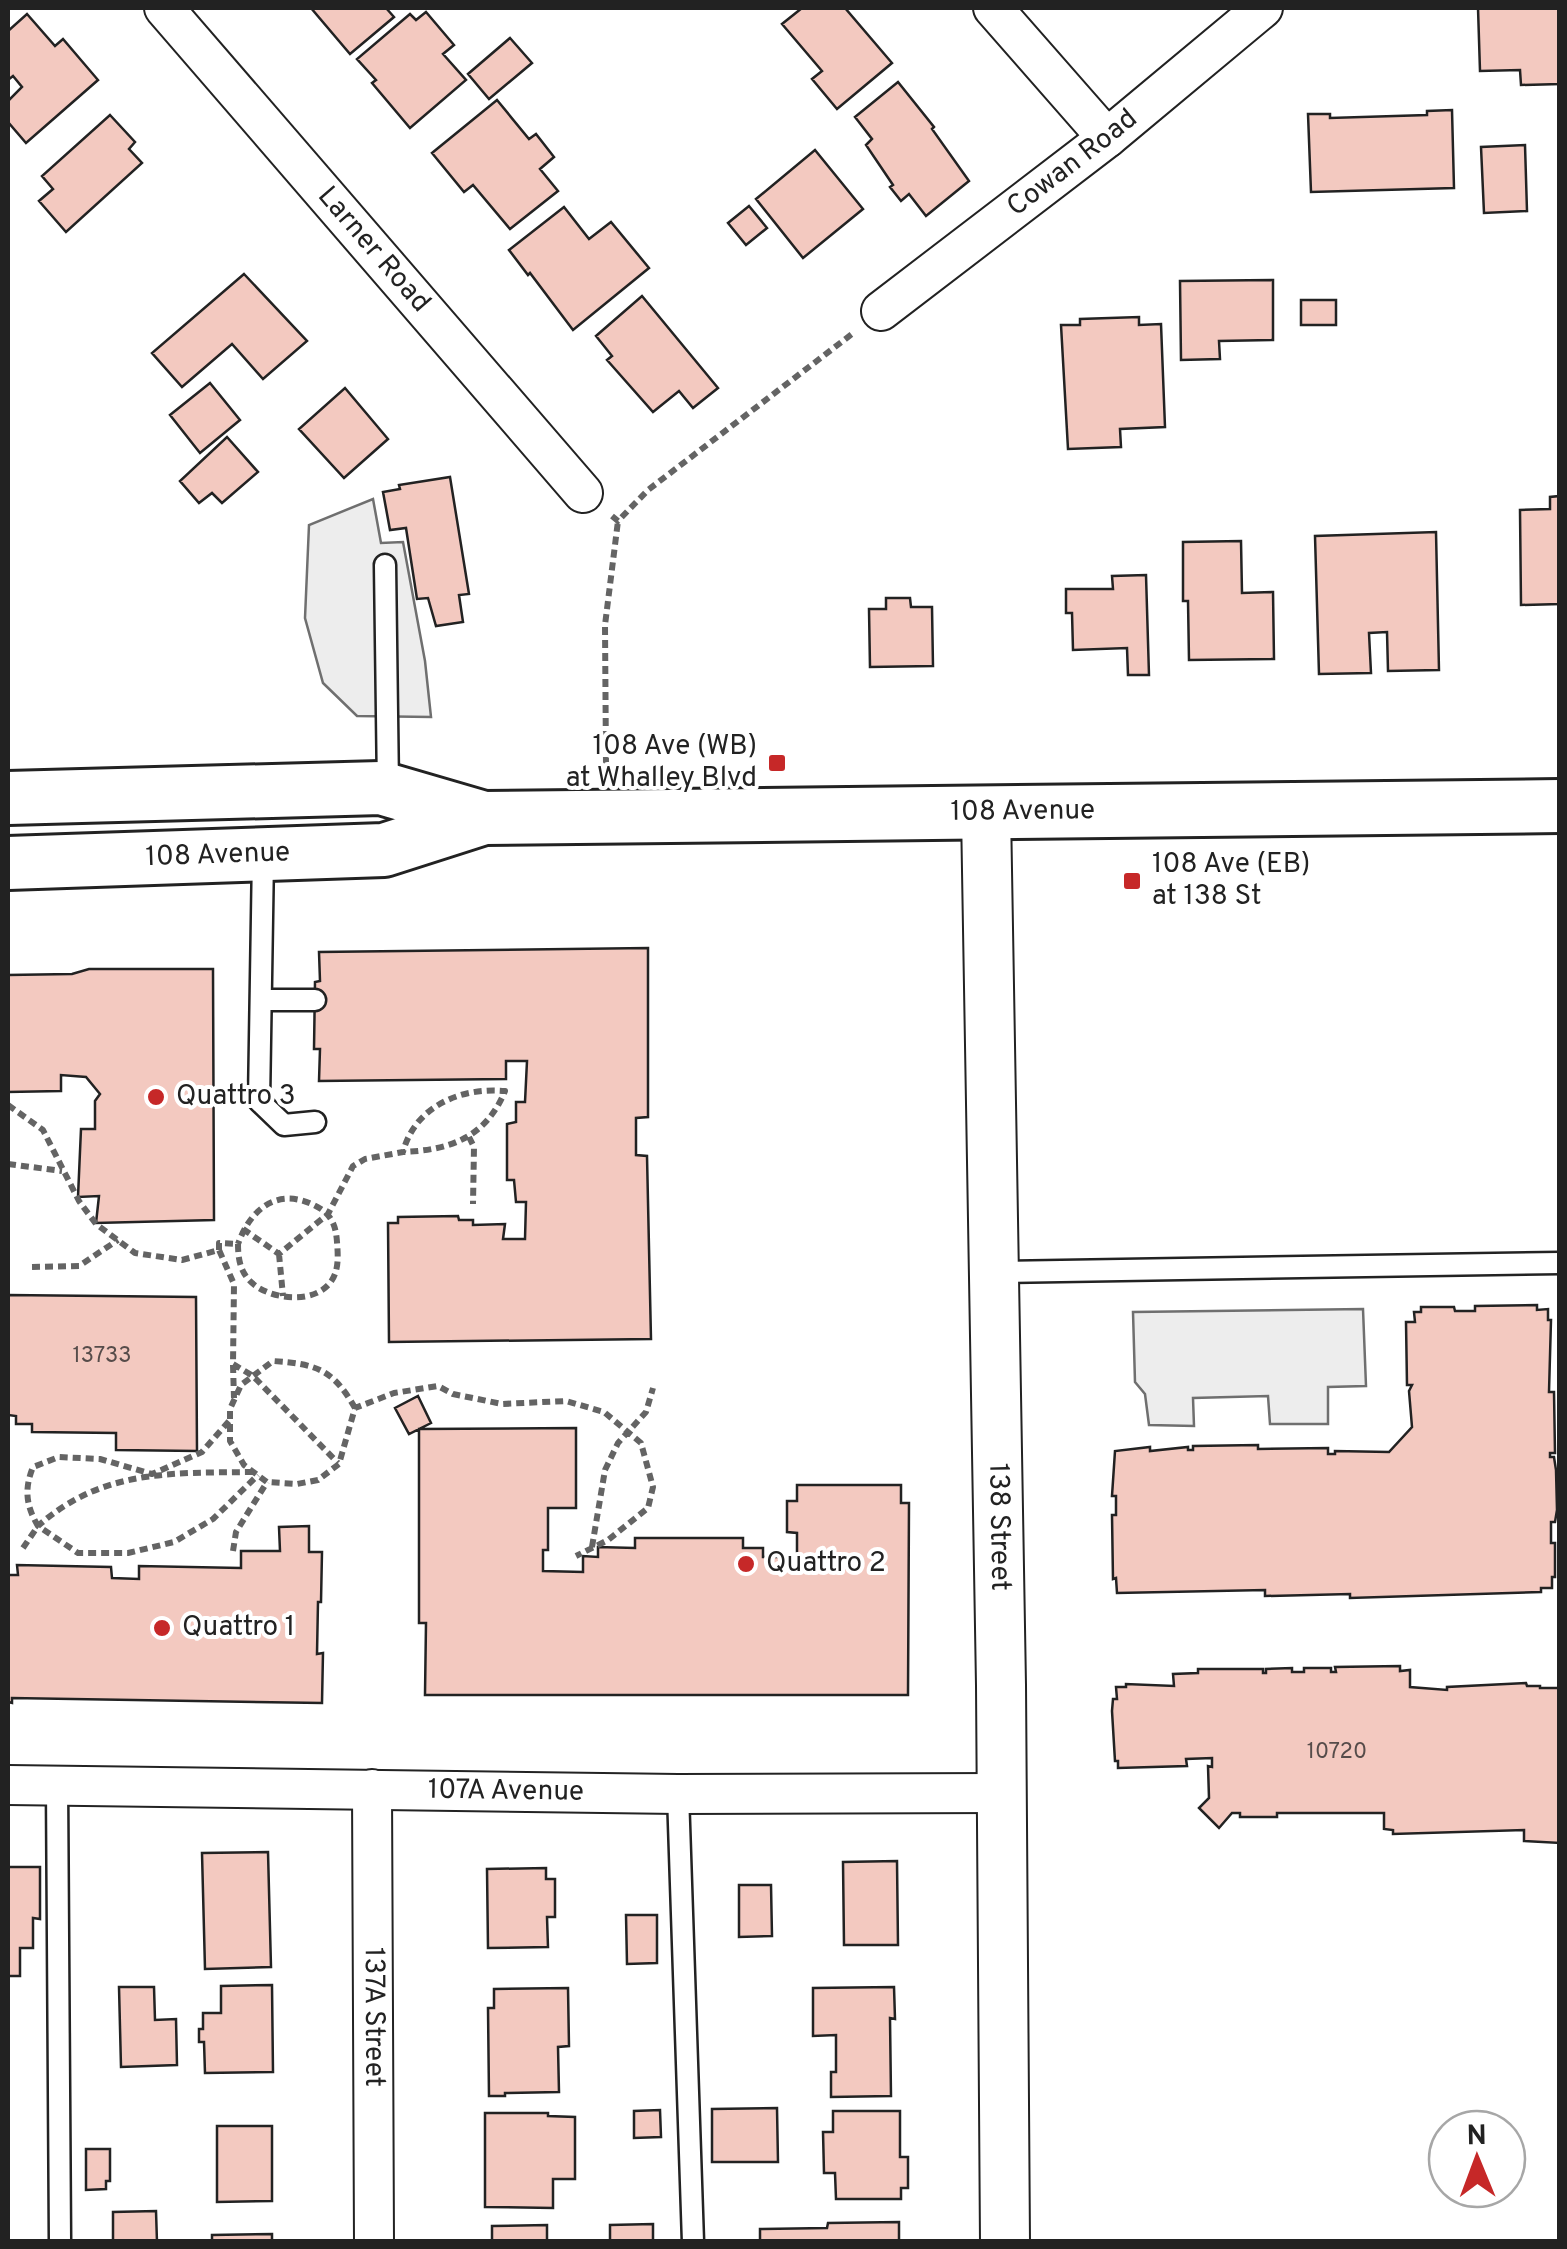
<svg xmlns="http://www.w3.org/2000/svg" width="1567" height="2249" viewBox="0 0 1567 2249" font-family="Overpass,sans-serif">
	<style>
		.parking { fill: #ededed; stroke: #6f6f6f; stroke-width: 2.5 }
		.building { fill: #f3c9c0; stroke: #222; stroke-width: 2.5 }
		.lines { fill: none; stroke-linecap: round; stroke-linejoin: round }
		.service-casing { stroke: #222; stroke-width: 25 }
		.minor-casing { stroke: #222; stroke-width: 42 }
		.tertiary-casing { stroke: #222; stroke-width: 52 }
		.secondary-casing { stroke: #222; stroke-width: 58 }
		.path { stroke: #646464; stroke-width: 6; stroke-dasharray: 8 5; stroke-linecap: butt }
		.service { stroke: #fff; stroke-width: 20 }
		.minor { stroke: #fff; stroke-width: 38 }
		.tertiary { stroke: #fff; stroke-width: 48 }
		.secondary { stroke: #fff; stroke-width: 52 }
		.poi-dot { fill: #c62828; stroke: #fff; stroke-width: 4 }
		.labels { text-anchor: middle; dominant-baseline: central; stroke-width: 8; stroke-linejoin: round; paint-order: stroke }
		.number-label { font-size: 22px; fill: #564c4a }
		.street-label { font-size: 28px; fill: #222; stroke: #fff }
		.poi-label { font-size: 28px; fill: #222; stroke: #fff; text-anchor: start }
	</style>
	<rect width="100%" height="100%" fill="#fff"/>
	<!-- parking -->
	<path class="parking" d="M373 499 381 543 403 542 425 661 431 717 357 716 323 683 305 618 309 525Z
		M1363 1309 1366 1386 1328 1387V1424H1270L1268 1396 1193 1398 1194 1426 1149 1425 1145 1394 1135 1382 1133 1312Z"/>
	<!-- building -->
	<path class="building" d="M311 8H386L394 17 350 54Z
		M802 8H845L892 63 837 109 812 79 822 71 782 24Z
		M1478 8H1560V84L1521 85 1520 70 1480 71Z
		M426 12 454 45 443 54 466 80 410 128 372 83 376 80 357 59 410 14 416 20Z
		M27 14 55 46 63 39 98 80 26 143 8 122V101L22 87 13 76 8 80V31Z
		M510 38 532 63 489 99 468 74Z
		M898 82 934 127 932 129 969 181 926 216 909 194 901 201 890 187 893 185 866 145 872 139 855 117Z
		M497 100 529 139 536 134 554 157 540 169 558 191 510 229 473 185 464 192 432 153Z
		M1452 110 1454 188 1311 192 1308 114H1330V118L1427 115V111Z
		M110 115 135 142 129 149 142 163 66 232 39 201 53 189 42 176Z
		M1525 145 1527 211 1484 213 1481 147Z
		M815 150 863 209 803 258 756 199Z
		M749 206 767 228 746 245 728 223Z
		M564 207 589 239 611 222 649 268 573 330 530 273 528 275 509 250Z
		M244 274 307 341 263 379 232 344 182 387 152 353Z
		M1273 280V340L1219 341 1220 359 1181 360 1180 281Z
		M642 296 718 388 693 408 679 391 653 412 607 360 612 356 596 336Z
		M1301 300H1336V325H1301Z
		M1139 317V325L1161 324 1165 427 1120 429 1121 447 1068 449 1061 325H1080V319Z
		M210 383 240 420 200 453 170 415Z
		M345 388 388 439 344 478 299 429Z
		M227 437 258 472 222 503 212 493 199 503 180 481Z
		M450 477 469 594 459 595 463 622 436 626 428 598 417 599 406 528 390 530 383 492 400 489 399 485Z
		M1560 496V604L1521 605 1520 510 1550 509V497Z
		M1436 532 1439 670 1388 671 1387 632 1369 633 1371 673 1319 674 1315 536Z
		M1241 541 1242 593 1273 592 1274 659 1189 660 1188 601H1183V542Z
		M1146 575 1149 675H1128L1127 648 1073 650 1072 613H1066V589H1113L1112 576Z
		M886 598H910L911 607H932L933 666 870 667 869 609H886Z
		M648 948V1117L636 1118V1155L647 1156 651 1339 389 1342 388 1223H398V1217L458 1216 459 1220H473V1225L505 1224 503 1239H525L526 1202H516L514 1180H507V1124L516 1122V1102H525L527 1061H506V1079L319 1081 320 1049H314L315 982 320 981 319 952Z
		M89 969H213L214 1220 96 1223 99 1196 78 1197 81 1129H95V1101L100 1094 86 1077 61 1075V1091L8 1092V975L72 974Z
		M8 1295 196 1297 197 1451 116 1450V1433L32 1432V1424H16V1416L8 1415Z
		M1537 1305V1310L1548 1309V1320H1551L1549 1392H1554L1555 1453H1550V1457H1554L1556 1470 1557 1510 1555 1522H1551V1543H1555V1577H1552V1588H1541V1592L1350 1598V1594L1265 1596V1590L1117 1593 1116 1578 1113 1579 1112 1515H1116V1496H1112L1115 1451 1150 1447V1451L1188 1447V1450H1193V1446L1258 1445V1449L1328 1448V1454H1335V1451L1389 1452 1412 1427 1409 1391 1412 1385H1407L1406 1322H1415L1414 1312H1421V1307H1454L1455 1311H1475V1306Z
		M418 1396 431 1423 409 1434 395 1408Z
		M576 1428V1508H548V1550H543V1571L583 1572V1556L598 1557V1547L635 1548V1538H743V1548H763V1557H797V1533L787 1532V1501H797V1485H901V1503H909L908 1695H425L426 1623H419V1429Z
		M309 1526V1552H322L321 1602H318L317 1654 323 1653 322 1703 12 1698V1703L8 1702V1575H18L17 1565 111 1567 112 1578 139 1579V1566L241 1568V1551H280L279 1527Z
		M1400 1666V1671L1410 1670V1687L1447 1690V1687L1526 1683 1527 1686H1540V1688H1560V1843L1524 1841V1830L1393 1834V1830L1384 1829V1813H1277V1817H1240V1813H1232L1219 1828 1199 1808 1209 1798 1208 1766 1212 1767V1758L1186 1759 1187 1766 1118 1768V1761H1115L1112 1711 1113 1699H1117L1116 1687H1126V1684L1174 1686 1173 1674 1198 1673V1669H1263V1673H1266V1669L1292 1668V1672H1304V1668H1331V1672H1336L1335 1667Z
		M268 1852 271 1967 205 1969 202 1853Z
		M897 1861 898 1945H844L843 1862Z
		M8 1867H40V1919L33 1918V1948H20V1976H8Z
		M546 1868V1879H555V1917H547L548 1947 488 1948 487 1869Z
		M739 1885H771L772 1936 739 1937Z
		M626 1915H657V1963L627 1964Z
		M272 1985 273 2072 205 2073 204 2042H199V2029H203V2013H221V1986Z
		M119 1987H154L155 2020 176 2019 177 2065 121 2067Z
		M894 1987 895 2019 890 2018 891 2096 831 2097V2072H836V2035L813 2036V1988Z
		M568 1988 569 2046 558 2047 559 2092 505 2093V2096H489L488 2008H494V1989Z
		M777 2108 778 2162H712V2109Z
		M660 2110 661 2137 634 2138V2111Z
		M833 2111H900V2157H908V2188H901V2199H836L835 2173H824L823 2132H833Z
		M485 2113H548V2116L575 2117V2179H553V2208L485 2207Z
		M217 2126H272V2201L217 2202Z
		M86 2149H110V2181H106V2189L86 2190Z
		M156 2211 157 2242H113V2212Z
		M899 2222V2242H760V2229L827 2228 828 2223Z
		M653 2224V2242H610V2225Z
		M547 2225V2242H492V2226Z
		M272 2234V2242H212V2235Z"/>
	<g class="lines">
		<defs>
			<path id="service" d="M385 565 388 788
				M263 856 259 1101 284 1125 315 1122
				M261 1000H315
				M994 1272 1560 1263
				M57 1785 60 2242
				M678 1794 693 2242"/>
			<g id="minor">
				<path id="s1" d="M164 8 583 493"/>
				<path d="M993 8 1107 138"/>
				<path id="s2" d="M881 311 1107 138 1263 8"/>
				<path id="s3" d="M8 1785 678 1794 1001 1793"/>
				<path id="s4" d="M372 1789 374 2242"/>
			</g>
			<g id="tertiary">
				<path id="s5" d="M986 812 1001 1685 1005 2242"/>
			</g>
			<g id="secondary">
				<path d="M8 798 381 788 484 818"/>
				<path id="s6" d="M8 863 384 850 484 818 1560 806"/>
			</g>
		</defs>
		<!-- service casing -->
		<use href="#service" class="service-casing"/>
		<!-- minor casing -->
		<use href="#minor" class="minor-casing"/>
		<!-- tertiary casing -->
		<use href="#tertiary" class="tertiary-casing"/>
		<!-- secondary casing -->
		<use href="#secondary" class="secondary-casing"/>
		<!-- path -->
		<path class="path" d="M612 516 618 521 648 490 852 334
			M606 765 605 625 618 521
			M8 1105 43 1130 79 1201 96 1224 135 1253 182 1260 219 1250 234 1284 233 1364 253 1376 338 1463
			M469 1137 474 1147 473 1204
			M8 1164 62 1171
			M243 1229 279 1254 328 1214 353 1166 365 1159 403 1152C415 1106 461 1087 505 1091 486 1137 451 1150 403 1152
			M219 1250V1243L238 1244C238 1258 240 1270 249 1280 267 1300 316 1306 332 1280 339 1269 338 1255 337 1242 336 1228 333 1217 321 1209 282 1185 252 1205 238 1244
			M279 1254 283 1296
			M32 1267 79 1266 118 1240
			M233 1365 234 1398
			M355 1408C333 1369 316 1364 273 1361L241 1385 230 1409V1441L244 1465 267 1482 297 1484 318 1480 339 1464 355 1408 394 1393 438 1386 453 1394 502 1404 566 1401 604 1412 641 1443 653 1487 648 1508 608 1540 576 1556
			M253 1472C172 1473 102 1469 38 1526L78 1553H128L174 1542 213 1519 258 1475
			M592 1547 605 1470 618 1443 646 1412 653 1388
			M23 1548 38 1526C26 1506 24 1489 33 1467L59 1457 100 1459 152 1474 202 1452 229 1421
			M233 1551 236 1532 267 1482"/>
		<!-- service -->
		<use href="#service" class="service"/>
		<!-- minor -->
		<use href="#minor" class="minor"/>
		<!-- tertiary -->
		<use href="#tertiary" class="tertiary"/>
		<!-- secondary -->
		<use href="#secondary" class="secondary"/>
	</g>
	<!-- markers -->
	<g class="poi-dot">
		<rect x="767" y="753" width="20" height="20" rx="5"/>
		<rect x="1122" y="871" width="20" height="20" rx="5"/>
		<circle cx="156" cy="1097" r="10"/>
		<circle cx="746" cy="1564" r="10"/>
		<circle cx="162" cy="1628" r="10"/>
	</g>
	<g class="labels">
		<!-- number labels -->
		<g class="number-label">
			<text x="102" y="1356">13733</text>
			<text x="1337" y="1752">10720</text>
		</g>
		<!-- street labels -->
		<g class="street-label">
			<text stroke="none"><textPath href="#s2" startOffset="242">Cowan Road</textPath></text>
			<text stroke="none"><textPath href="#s1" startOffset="320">Larner Road</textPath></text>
			<text stroke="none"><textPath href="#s6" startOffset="1020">108 Avenue</textPath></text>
			<text stroke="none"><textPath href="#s6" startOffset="210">108 Avenue</textPath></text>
			<text stroke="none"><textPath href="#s5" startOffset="715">138 Street</textPath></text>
			<text stroke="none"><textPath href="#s3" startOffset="498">107A Avenue</textPath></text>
			<text stroke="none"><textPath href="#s4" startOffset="228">137A Street</textPath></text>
		</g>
		<!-- poi labels -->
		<g class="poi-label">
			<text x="757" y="747" text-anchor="end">108 Ave (WB)<tspan x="757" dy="32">at Whalley Blvd</tspan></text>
			<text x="1152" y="865">108 Ave (EB)<tspan x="1152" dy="32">at 138 St</tspan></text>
			<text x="176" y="1097">Quattro 3</text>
			<text x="766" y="1564">Quattro 2</text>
			<text x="182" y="1628">Quattro 1</text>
		</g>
	</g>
	<!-- border -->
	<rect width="1567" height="2249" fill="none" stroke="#222222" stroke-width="20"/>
	<!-- north arrow -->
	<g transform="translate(1477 2159) rotate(359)"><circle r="48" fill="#ffffff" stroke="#a7a7a7" stroke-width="2.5"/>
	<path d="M0-8L18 38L0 25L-18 38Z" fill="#c62828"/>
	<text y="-15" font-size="28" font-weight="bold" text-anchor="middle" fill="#222222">N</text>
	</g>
</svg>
